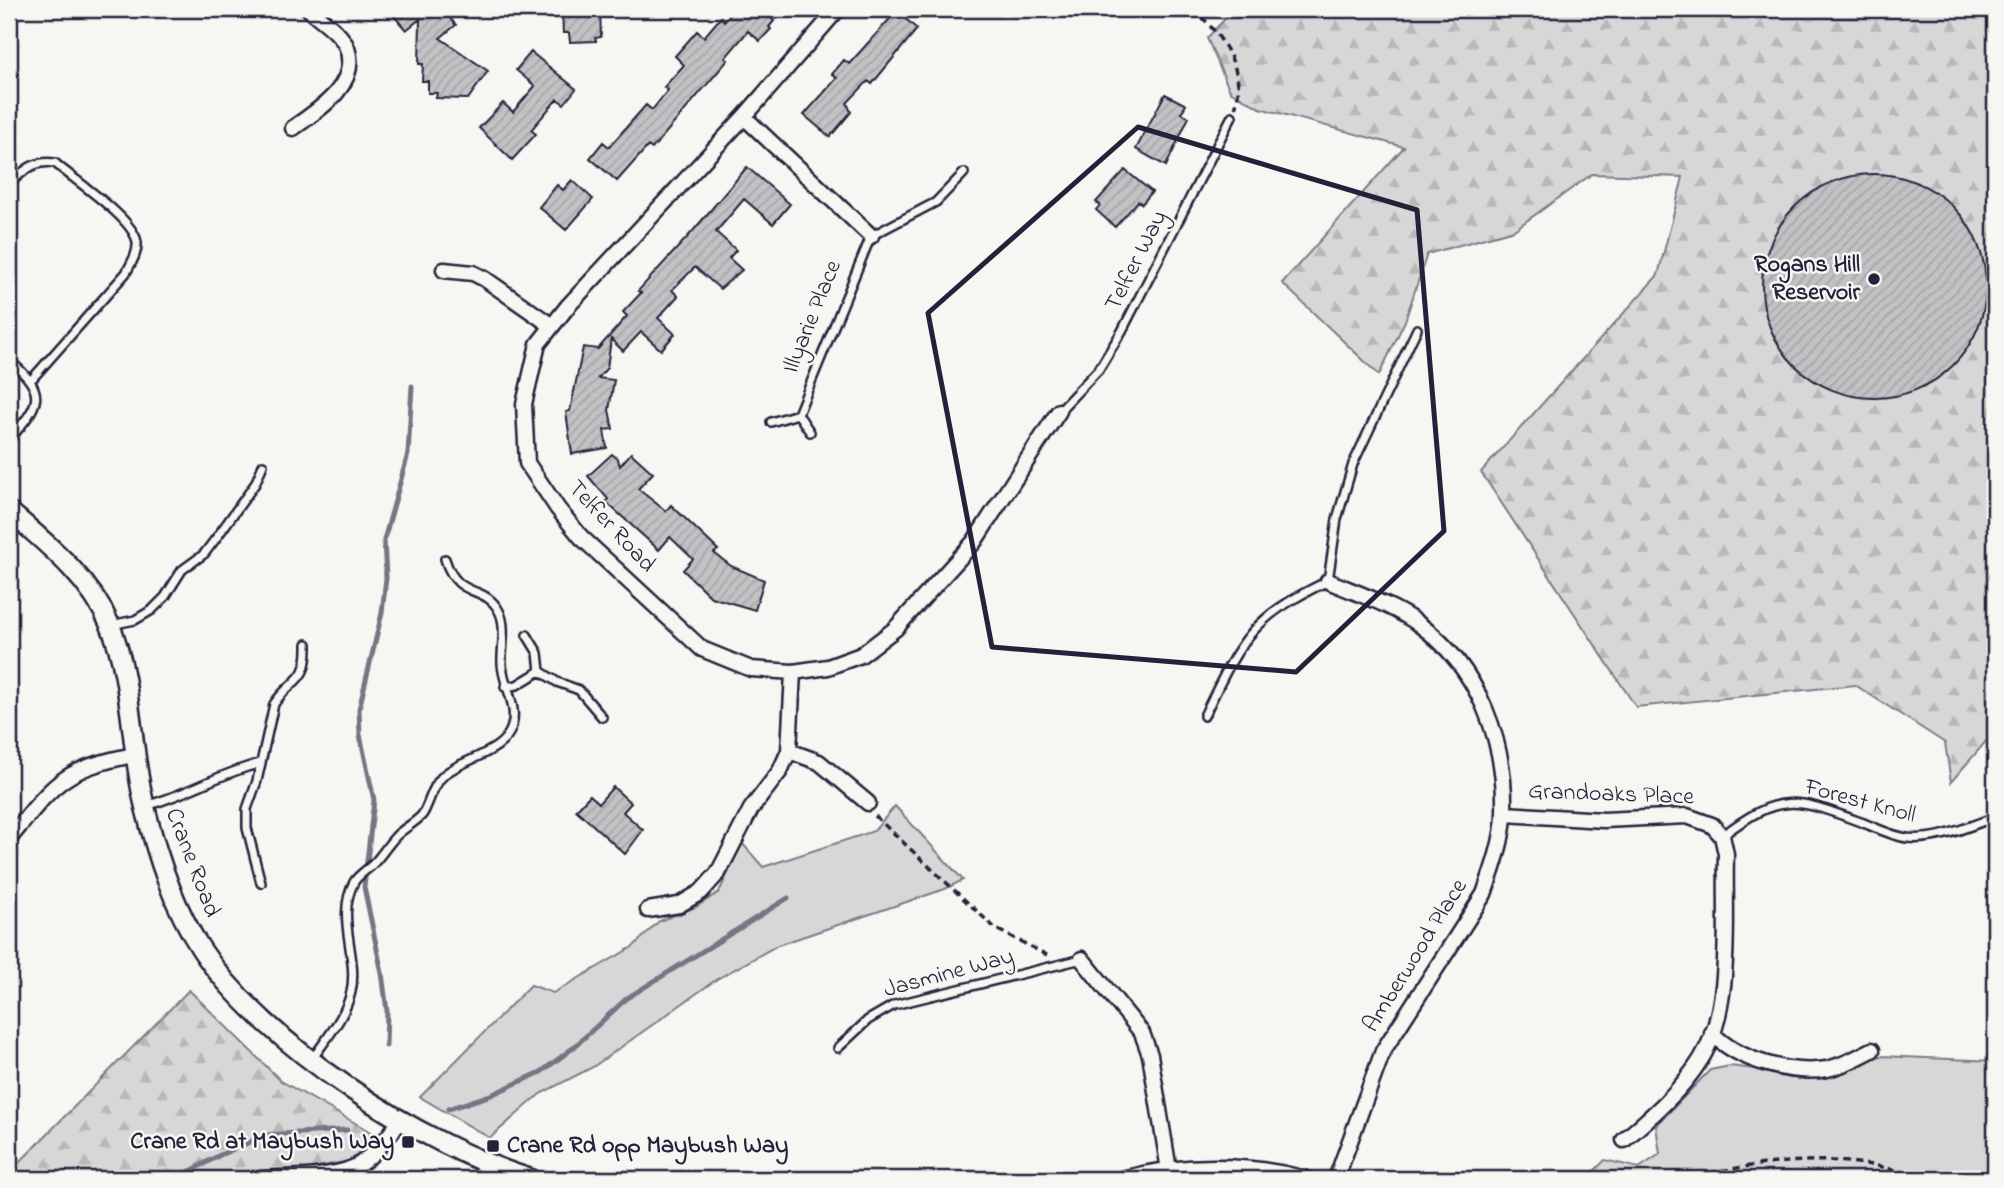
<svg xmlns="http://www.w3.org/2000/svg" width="2004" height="1188" viewBox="0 0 2004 1188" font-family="'Indie Flower',sans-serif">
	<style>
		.forest { fill: url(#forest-firs); stroke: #7c7c89; stroke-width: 2 }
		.green { fill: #d7d7d7; stroke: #7c7c89; stroke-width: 2 }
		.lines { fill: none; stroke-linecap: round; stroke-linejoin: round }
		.stream { stroke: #757583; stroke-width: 5 }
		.building { fill: url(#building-hatch); stroke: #22223b; stroke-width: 2 }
		.service-casing { stroke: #22223b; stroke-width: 12 }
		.minor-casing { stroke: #22223b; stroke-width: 19 }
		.tertiary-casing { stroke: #22223b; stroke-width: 23 }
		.path { stroke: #22223b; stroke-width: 3.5; stroke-dasharray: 7 5; stroke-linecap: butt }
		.service { stroke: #f6f6f2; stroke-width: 7 }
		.minor { stroke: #f6f6f2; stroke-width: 14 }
		.tertiary { stroke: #f6f6f2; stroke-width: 18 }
		.marked { fill: none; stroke: #22223b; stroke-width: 5; stroke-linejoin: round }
		.poi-dot { fill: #22223b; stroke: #f6f6f2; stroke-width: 2.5 }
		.labels { text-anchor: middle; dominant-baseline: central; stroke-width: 5; stroke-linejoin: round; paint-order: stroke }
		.street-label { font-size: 24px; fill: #22223b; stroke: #f6f6f2 }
		.poi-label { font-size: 24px; font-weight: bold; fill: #22223b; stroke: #f6f6f2; text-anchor: end }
	</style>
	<defs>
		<pattern id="forest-firs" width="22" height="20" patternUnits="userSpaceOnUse" patternTransform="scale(1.75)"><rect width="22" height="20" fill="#d7d7d7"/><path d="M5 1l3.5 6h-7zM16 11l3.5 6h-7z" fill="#b8b8b9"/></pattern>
		<pattern id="building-hatch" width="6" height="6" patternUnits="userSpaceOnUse" patternTransform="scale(1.75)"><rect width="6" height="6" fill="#c2c2c4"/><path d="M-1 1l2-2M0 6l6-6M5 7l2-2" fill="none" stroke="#a6a6a9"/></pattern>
	</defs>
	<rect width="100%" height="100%" fill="#f6f6f2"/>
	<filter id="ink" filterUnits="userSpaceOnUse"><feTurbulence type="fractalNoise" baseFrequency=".0143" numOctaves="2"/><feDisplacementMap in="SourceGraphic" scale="14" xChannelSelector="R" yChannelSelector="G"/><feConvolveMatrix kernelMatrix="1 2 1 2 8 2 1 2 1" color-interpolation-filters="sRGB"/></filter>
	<g filter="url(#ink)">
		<!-- forest -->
		<path class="forest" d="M1234 9H1995V731L1951 782 1945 743 1855 685 1636 707 1481 472 1658 275 1683 177 1592 174 1514 230 1427 254 1405 321 1379 375 1282 283 1404 147 1260 108 1230 91 1207 38Z
			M189 990 281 1081 371 1132 354 1160 255 1179H9V1173Z"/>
		<!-- green -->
		<path class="green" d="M895 806 963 880 945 889 778 945 717 979 593 1067 540 1094 490 1138 420 1097 531 985 553 993 634 946 659 921 696 907 719 892 742 843 763 867 874 831Z
			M1880 1056 1995 1061V1179H1586L1605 1160 1639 1168 1660 1154 1656 1126 1710 1070 1730 1066 1822 1077Z"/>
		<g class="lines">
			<!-- stream -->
			<path class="stream" d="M386 1046 387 1011 382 973 364 887 374 800 360 735 359 709 382 613 386 578 384 540 408 454 412 386
				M448 1109 491 1095 541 1072 573 1048 627 998 788 898
				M176 1179 220 1155 266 1135 347 1130"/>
		</g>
		<!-- building -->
		<path class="building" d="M388 9H442L456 25 440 38 488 71 468 99 436 98 437 93H428V81H422L423 64H419L420 19 406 30Z
			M562 9H600L601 37 595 38 596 41 570 42 569 33H563Z
			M735 9H777L770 17 774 21 769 27 771 29 760 41 748 31 725 58 728 60 652 149 648 146 617 181 590 158 603 142 609 147 646 105 652 110 668 90 664 87 684 65 675 56 697 31 704 37 721 17 724 21Z
			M897 11 917 29 872 84 868 81 847 103 851 112 830 137 804 115 837 78 832 74 844 60 849 64Z
			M531 52 576 89 564 104 557 99 531 130 536 134 512 160 479 128 503 103 513 112 535 86 516 70Z
			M1165 94 1186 105 1181 113 1189 117 1166 166 1136 149Z
			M747 167 790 204 773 224 744 199 716 232 736 250 729 258 742 270 720 289 695 267 672 290 678 296 658 318 675 334 661 350 641 332 623 351 611 339 607 368 598 378 614 380 609 410 613 429 604 430 607 448 572 454 566 412 570 411 583 347 598 349 627 316 623 312 641 293 638 291 693 231Z
			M1125 170 1152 192 1142 204 1138 201 1115 227 1096 210 1100 205 1096 202Z
			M1762 286a112 112 0 1 1 224 0a112 112 0 1 1-224 0Z
			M572 180 593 199 566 230 539 207 557 185 563 190Z
			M631 453 653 473 638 489 666 511 671 505 718 550 714 553 731 566 764 580 755 610 711 597 683 570 693 559 670 537 659 550 606 502 608 499 588 476 612 454 618 459 620 466Z
			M613 787 631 803 623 812 643 830 625 854 576 810 590 795 599 803Z"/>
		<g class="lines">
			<defs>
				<path id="service" d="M9 184C24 171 33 160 55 163 74 180 133 218 137 242 138 254 131 263 126 273L32 379
					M9 360C48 393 41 403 9 440
					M1059 411 1099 369 1122 331 1232 116
					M771 422 798 414
					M810 432 798 414 871 236 936 202 964 173
					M111 625 135 620 152 610 165 597 182 570 204 554 217 537 255 484 263 465
					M527 635 538 653 540 671 557 682 579 690 602 717
					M505 687 517 685 540 671
					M1204 716C1241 640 1250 618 1328 581L1337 519 1353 464 1417 329
					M145 806C186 795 220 773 261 763
					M1722 836C1782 790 1798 799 1866 824 1878 829 1893 836 1907 838 1938 841 1967 827 1995 817
					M261 883 247 828V809L257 781 274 704C292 677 308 684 307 644
					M838 1048 868 1020 894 1005 1082 959
					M311 1061C325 1040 345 1018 351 992 359 956 335 918 354 882 358 875 367 870 373 864 382 855 388 844 397 835 404 828 415 823 422 815 429 806 431 786 445 774 465 758 505 753 512 726 518 705 503 685 502 664 501 648 507 626 499 611 484 583 458 601 445 559"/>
				<path id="minor" d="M838 9 744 117 568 306 538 344 524 404 527 463 558 509 581 537 702 649 751 669 793 672 828 667 861 655 895 629 974 542 1059 411
					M744 117 871 236
					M293 128C317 111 360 85 347 48 341 32 321 20 309 9
					M444 270 473 273 485 279 552 326
					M1328 581C1359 594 1393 605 1420 625 1478 667 1506 741 1504 812 1504 838 1493 869 1484 894L1383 1051 1336 1179
					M789 751 819 762 868 803
					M1505 814 1604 820 1687 816 1712 825 1722 836 1726 854C1724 914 1734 1007 1701 1059 1682 1090 1652 1116 1624 1140
					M9 839C54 784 61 769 134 755
					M648 910 679 905 701 892 718 873 751 809 780 771 789 751 793 672
					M1082 959 1142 1033 1150 1055 1169 1170
					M1712 1033C1737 1060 1790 1075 1827 1069 1843 1066 1858 1057 1872 1050
					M261 1179C287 1177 338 1179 360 1164 377 1152 389 1135 402 1119
					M1122 1179C1181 1163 1247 1163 1306 1179"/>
				<path id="tertiary" d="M9 511C47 544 89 577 110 625 133 679 130 749 145 807 157 856 173 906 201 949 264 1045 422 1146 531 1179"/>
			</defs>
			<!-- service casing -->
			<use href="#service" class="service-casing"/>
			<!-- minor casing -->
			<use href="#minor" class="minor-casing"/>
			<!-- tertiary casing -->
			<use href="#tertiary" class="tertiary-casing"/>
			<!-- path -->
			<path class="path" d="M1193 9C1219 31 1248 71 1235 108
				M875 816 996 929 1047 955
				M1701 1179 1704 1174C1776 1160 1852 1151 1922 1179
				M1993 1179 1995 1161"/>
			<!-- service -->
			<use href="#service" class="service"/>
			<!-- minor -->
			<use href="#minor" class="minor"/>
			<!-- tertiary -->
			<use href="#tertiary" class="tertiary"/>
		</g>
	</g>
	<!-- marked area -->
	<path class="marked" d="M1138 127 1417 210 1444 531 1296 672 992 647 928 313Z"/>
	<!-- markers -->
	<g class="poi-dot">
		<circle cx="1874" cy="279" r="7"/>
		<rect x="401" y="1135" width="14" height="14" rx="3.5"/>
		<rect x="486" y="1139" width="14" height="14" rx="3.5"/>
	</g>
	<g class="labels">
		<!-- street labels -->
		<g class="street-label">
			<text transform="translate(1137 261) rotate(-63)">Telfer Way</text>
			<text transform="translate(813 317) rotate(-68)">Illyarie Place</text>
			<text transform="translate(611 527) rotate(47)">Telfer Road</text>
			<text transform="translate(1611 795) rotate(2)">Grandoaks Place</text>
			<text transform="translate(1860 802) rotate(15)">Forest Knoll</text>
			<text transform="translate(192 863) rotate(69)">Crane Road</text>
			<text transform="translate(1416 956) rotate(-58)">Amberwood Place</text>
			<text transform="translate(949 974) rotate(-15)">Jasmine Way</text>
		</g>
		<!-- poi labels -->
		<g class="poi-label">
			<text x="1860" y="265">Rogans Hill<tspan x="1860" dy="28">Reservoir</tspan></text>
			<text x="394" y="1142">Crane Rd at Maybush Way</text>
			<text x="507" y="1146" text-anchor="start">Crane Rd opp Maybush Way</text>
		</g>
	</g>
	<!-- margin -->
	<rect width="2004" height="1188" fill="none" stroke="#f6f6f2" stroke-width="35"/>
	<rect x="18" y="18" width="1969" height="1153" fill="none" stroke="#22223b" stroke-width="2.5" filter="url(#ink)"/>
</svg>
